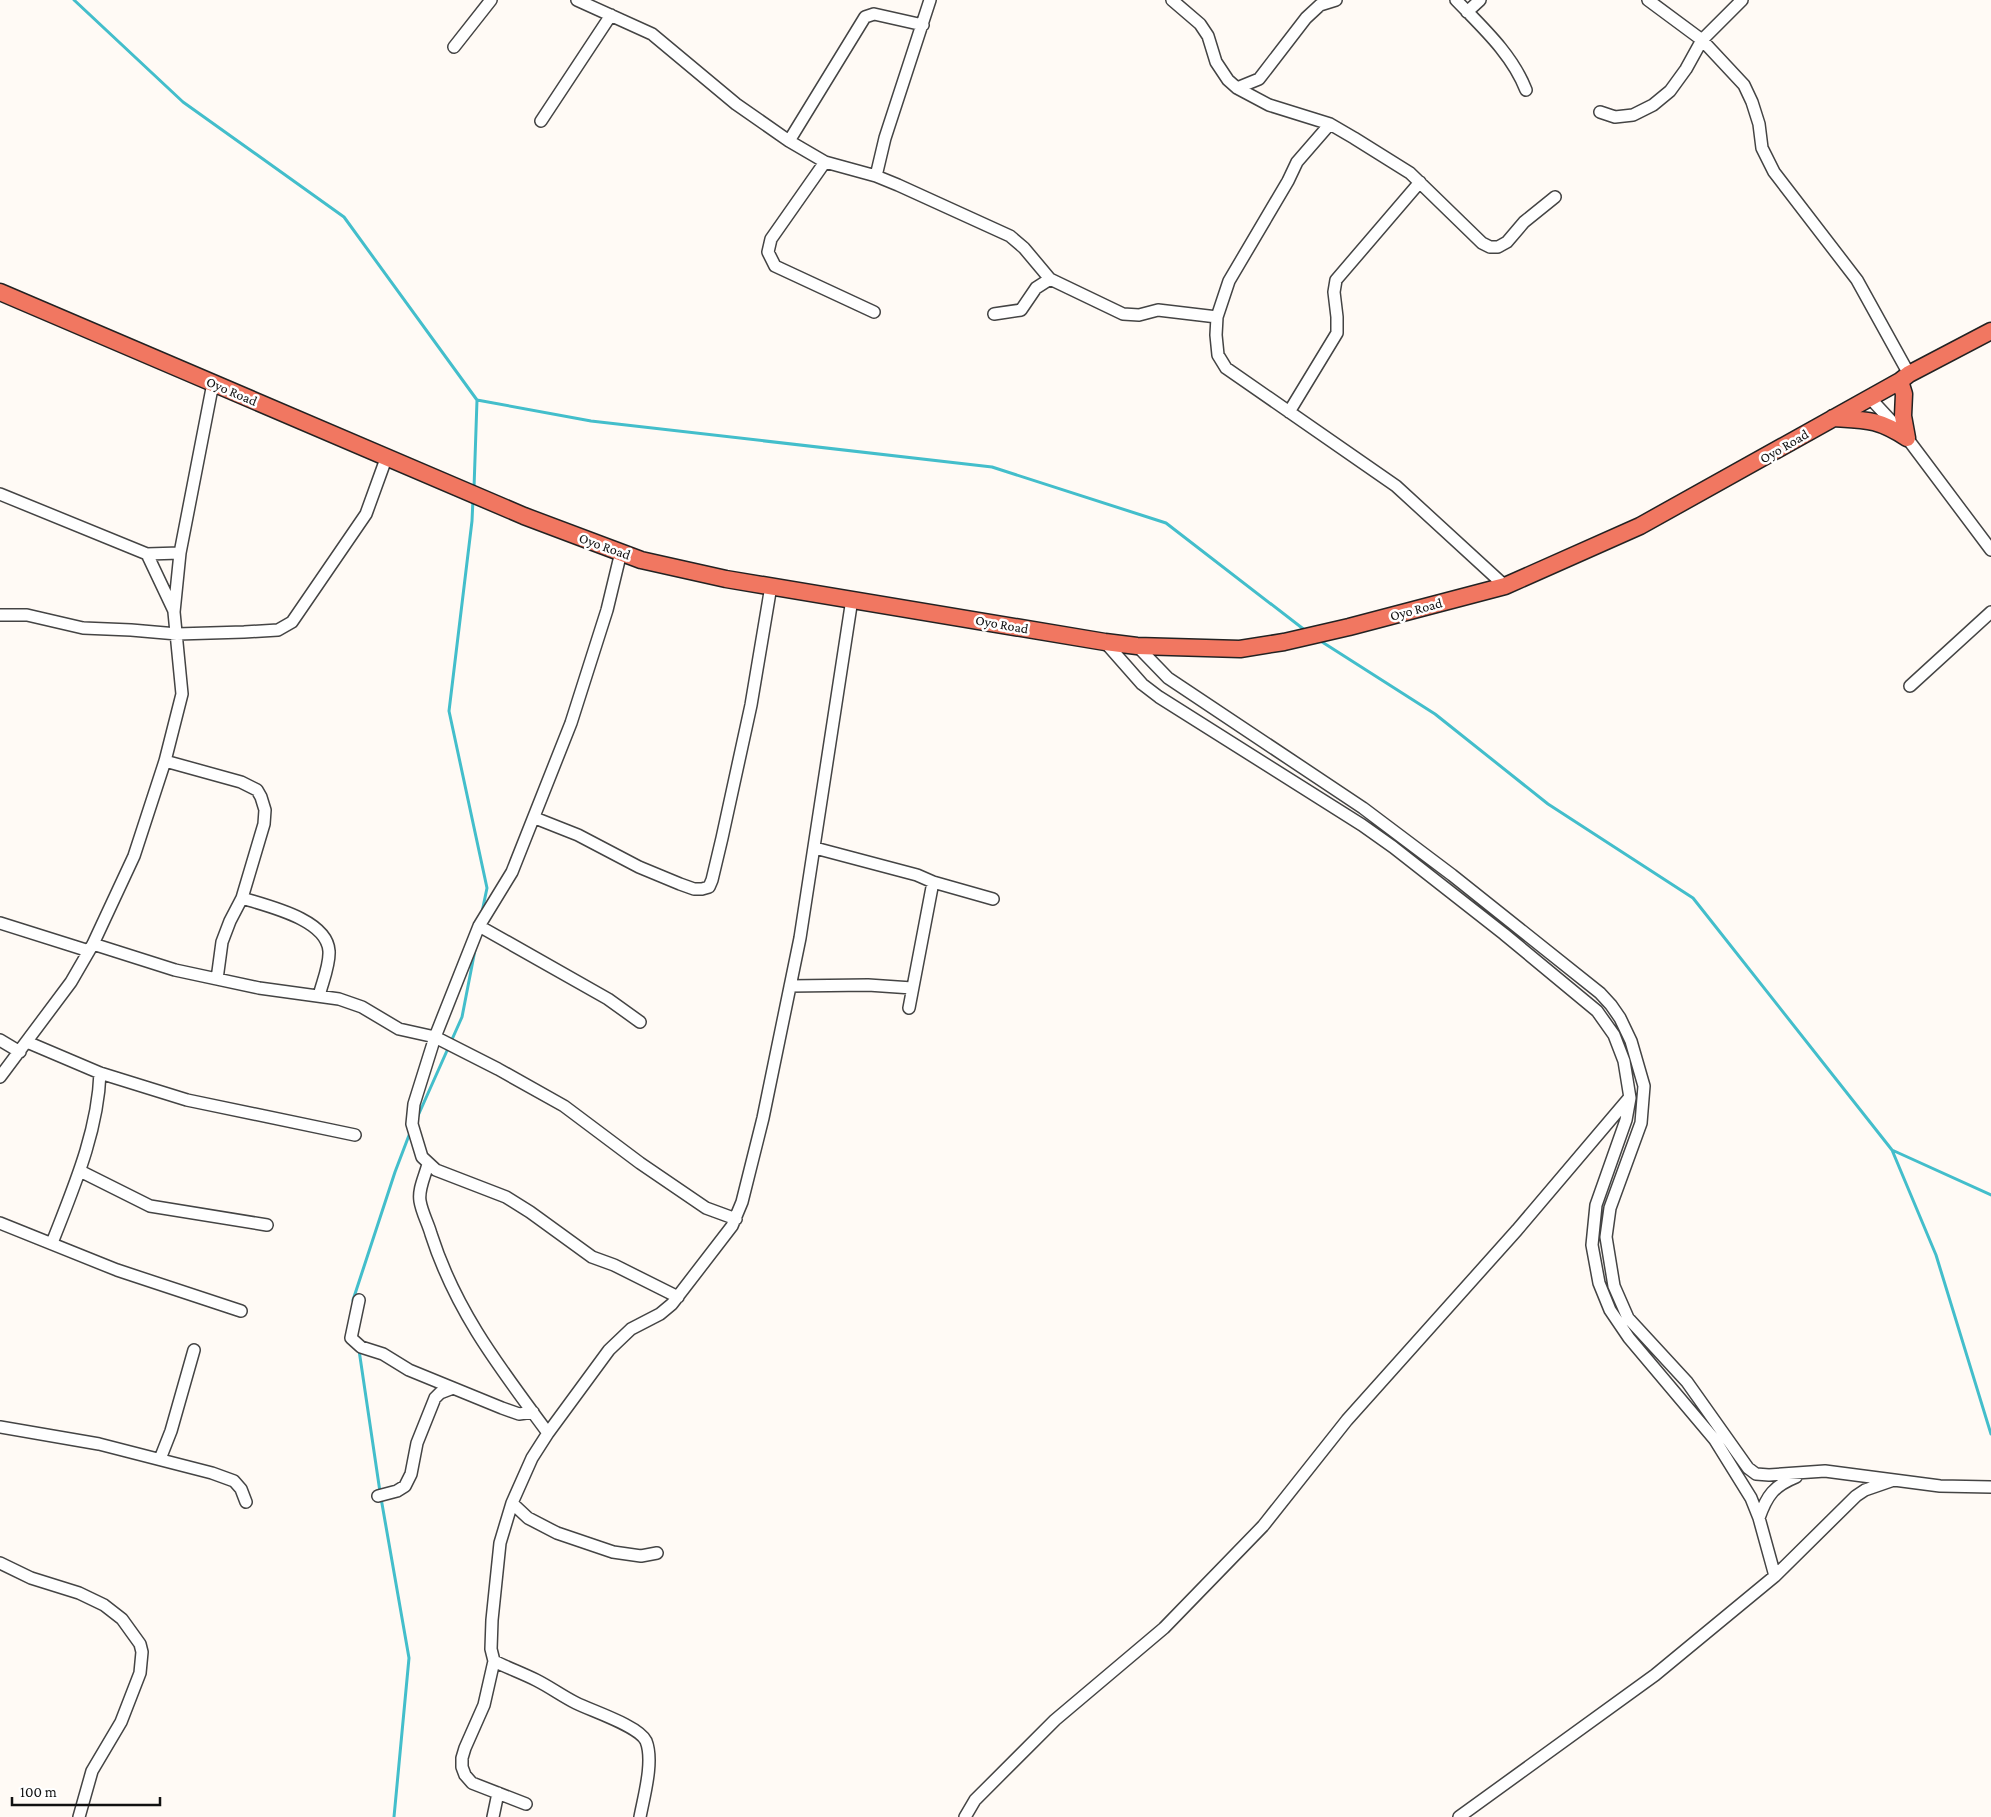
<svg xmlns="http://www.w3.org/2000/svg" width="1991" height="1817" viewBox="0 0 1991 1817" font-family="'Crimson Pro',serif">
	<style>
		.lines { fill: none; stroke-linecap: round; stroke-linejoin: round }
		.stream { stroke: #43becb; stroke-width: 3 }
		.minor-casing { stroke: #444; stroke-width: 14 }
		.highway-casing { stroke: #222; stroke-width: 19 }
		.minor { stroke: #fff; stroke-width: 11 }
		.highway { stroke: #f17761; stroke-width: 16 }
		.labels { text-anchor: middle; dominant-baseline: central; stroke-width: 5; stroke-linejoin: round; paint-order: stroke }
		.street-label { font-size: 14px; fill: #111; stroke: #fff }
	</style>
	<rect width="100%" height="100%" fill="#fffaf5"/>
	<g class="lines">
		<!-- stream -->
		<path class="stream" d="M74 0 183 102 344 217 477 400 591 421 992 467 1166 523 1306 631
			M474 488 477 400
			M473 499 472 521 449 711 487 888 482 912
			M1319 640 1435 714 1548 804 1693 898 1892 1150 1936 1255 1991 1434
			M417 1118 462 1017 475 950
			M1892 1150 1991 1195
			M354 1304 353 1300 395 1172 411 1130
			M359 1350 380 1492
			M381 1498 409 1658 394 1817"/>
		<defs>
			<path id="minor" d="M577 0 652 34 736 104 789 141 825 162 876 176 898 185 1010 236 1024 248 1050 279 1123 314 1139 315 1158 310 1217 317
				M1172 0 1200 24 1208 36 1216 62 1228 80 1237 88 1269 105 1330 124 1354 138 1410 173 1482 243 1490 247H1498L1507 242 1524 222 1555 197
				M1456 0C1482 27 1512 54 1526 90
				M1648 0 1702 40 1744 85 1752 102 1759 124 1762 148 1774 172 1857 280 1909 374
				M1467 12 1480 0
				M454 47 491 0
				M1237 88 1259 79 1306 18 1320 5 1336 0
				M1600 112 1615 117 1633 115 1653 105 1670 91 1686 69 1702 40 1742 0
				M541 121 611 15
				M1330 124 1297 162 1288 181 1229 281 1217 317 1216 335 1218 355 1226 368 1396 486 1505 586
				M789 141 865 17 874 14 923 25
				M825 162 771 239 768 252 775 266 874 312
				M876 176 885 138 930 0
				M994 314 1021 310 1036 288 1050 279
				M1869 397 1907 438 1991 550
				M1289 412 1337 333V317L1334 292 1336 280 1420 182
				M0 494 147 554 180 553
				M621 552 607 610 571 723 512 872 479 926 435 1037 414 1104 412 1124 422 1157 436 1170 506 1197 530 1212 592 1257 614 1265 678 1297
				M147 554 174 611
				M0 615H27L83 628 131 630 177 634 244 632 278 630 292 622 366 514 387 456
				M1105 642 1142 684 1159 697 1362 825 1393 847 1504 934 1597 1011 1614 1035 1624 1061 1630 1098 1626 1120 1596 1205 1592 1245 1599 1283 1610 1310 1629 1338 1715 1440 1751 1498 1759 1518 1775 1576
				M1137 646 1168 678 1363 808 1452 875 1600 993 1611 1005 1620 1018 1631 1041 1644 1086 1641 1123 1610 1208 1606 1237 1614 1286 1628 1318 1687 1382 1748 1468 1756 1474 1769 1475 1825 1471 1940 1486 1991 1487
				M1910 686 1991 612
				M165 761 241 782 257 790 261 797 265 810 264 824 242 898 230 921 222 942 217 979
				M535 818 578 835 639 867 680 884 694 889H702L709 887 712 880 722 838 751 705 771 586
				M815 848 917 875 933 882 993 899
				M242 898C267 906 327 919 329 951 330 965 322 983 319 996
				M0 923 89 951
				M479 926 608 999 640 1022
				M93 944 175 970 259 988 339 999 362 1007 399 1029 435 1037 498 1069 564 1106 640 1163 706 1208 736 1219
				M790 986 868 985 912 988
				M909 1008 933 882
				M0 1040 20 1052
				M27 1042 100 1073 187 1100 355 1135
				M0 1077 71 982 93 944 134 856 165 761 182 694 174 612 180 553 213 383
				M428 1164C425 1176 418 1189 420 1201 422 1213 428 1223 431 1234 456 1312 500 1368 548 1433
				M80 1171 150 1206 267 1225
				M0 1223 117 1270 241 1311
				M52 1243C73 1189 98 1132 100 1073
				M359 1300 351 1338 361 1347 383 1354 409 1370 502 1408 519 1414 533 1412
				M0 1427 99 1444 212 1473 234 1481 241 1489 246 1502
				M160 1459 171 1431 194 1350
				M378 1496 397 1491 405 1486 411 1474 417 1443 435 1398 440 1393 453 1388
				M512 1503 528 1518 557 1533 613 1552 641 1556 657 1553
				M1759 1518C1767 1495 1774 1486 1796 1477
				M0 1563 31 1578 79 1593 104 1605 122 1619 140 1644 142 1652 140 1673 121 1722 92 1771 79 1817
				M494 1661C508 1668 522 1673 536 1680 550 1687 562 1696 576 1703 592 1711 639 1726 646 1741 654 1761 644 1796 640 1817
				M526 1804 472 1783 465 1775 462 1767V1758L465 1748 484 1705 494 1661 491 1649 492 1620 500 1543 512 1503 532 1458 548 1433 609 1350 631 1329 660 1314 672 1304 732 1226 742 1202 763 1118 800 938 852 599
				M493 1817 498 1793
				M965 1817 975 1800 1055 1720 1164 1628 1263 1526 1347 1420 1517 1230 1629 1098
				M1459 1817 1655 1675 1775 1576 1856 1496 1865 1490 1891 1481"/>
			<path id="highway" d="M0 292 524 516 641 560 726 579 1105 642 1137 646 1240 649 1284 642 1349 627 1505 586 1640 526 1900 381 1909 374 1991 331
				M1900 381 1904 394 1903 416 1907 438
				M1833 418C1867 420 1878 419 1907 438"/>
		</defs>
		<!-- minor casing -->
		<use href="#minor" class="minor-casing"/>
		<!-- highway casing -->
		<use href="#highway" class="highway-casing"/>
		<!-- minor -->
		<use href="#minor" class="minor"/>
		<!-- highway -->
		<use href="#highway" class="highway"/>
	</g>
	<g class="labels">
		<!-- street labels -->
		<g class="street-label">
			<text transform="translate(232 391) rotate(23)">Oyo Road</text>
			<text transform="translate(1784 446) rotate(-30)">Oyo Road</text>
			<text transform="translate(605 546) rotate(20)">Oyo Road</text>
			<text transform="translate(1416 609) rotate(-15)">Oyo Road</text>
			<text transform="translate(1002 624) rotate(10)">Oyo Road</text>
		</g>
	</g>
	<!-- scale -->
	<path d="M12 1797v8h148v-8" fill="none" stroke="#111111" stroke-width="2.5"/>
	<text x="20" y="1797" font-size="15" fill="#111111" stroke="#ffffff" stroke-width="4" paint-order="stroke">100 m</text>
</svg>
